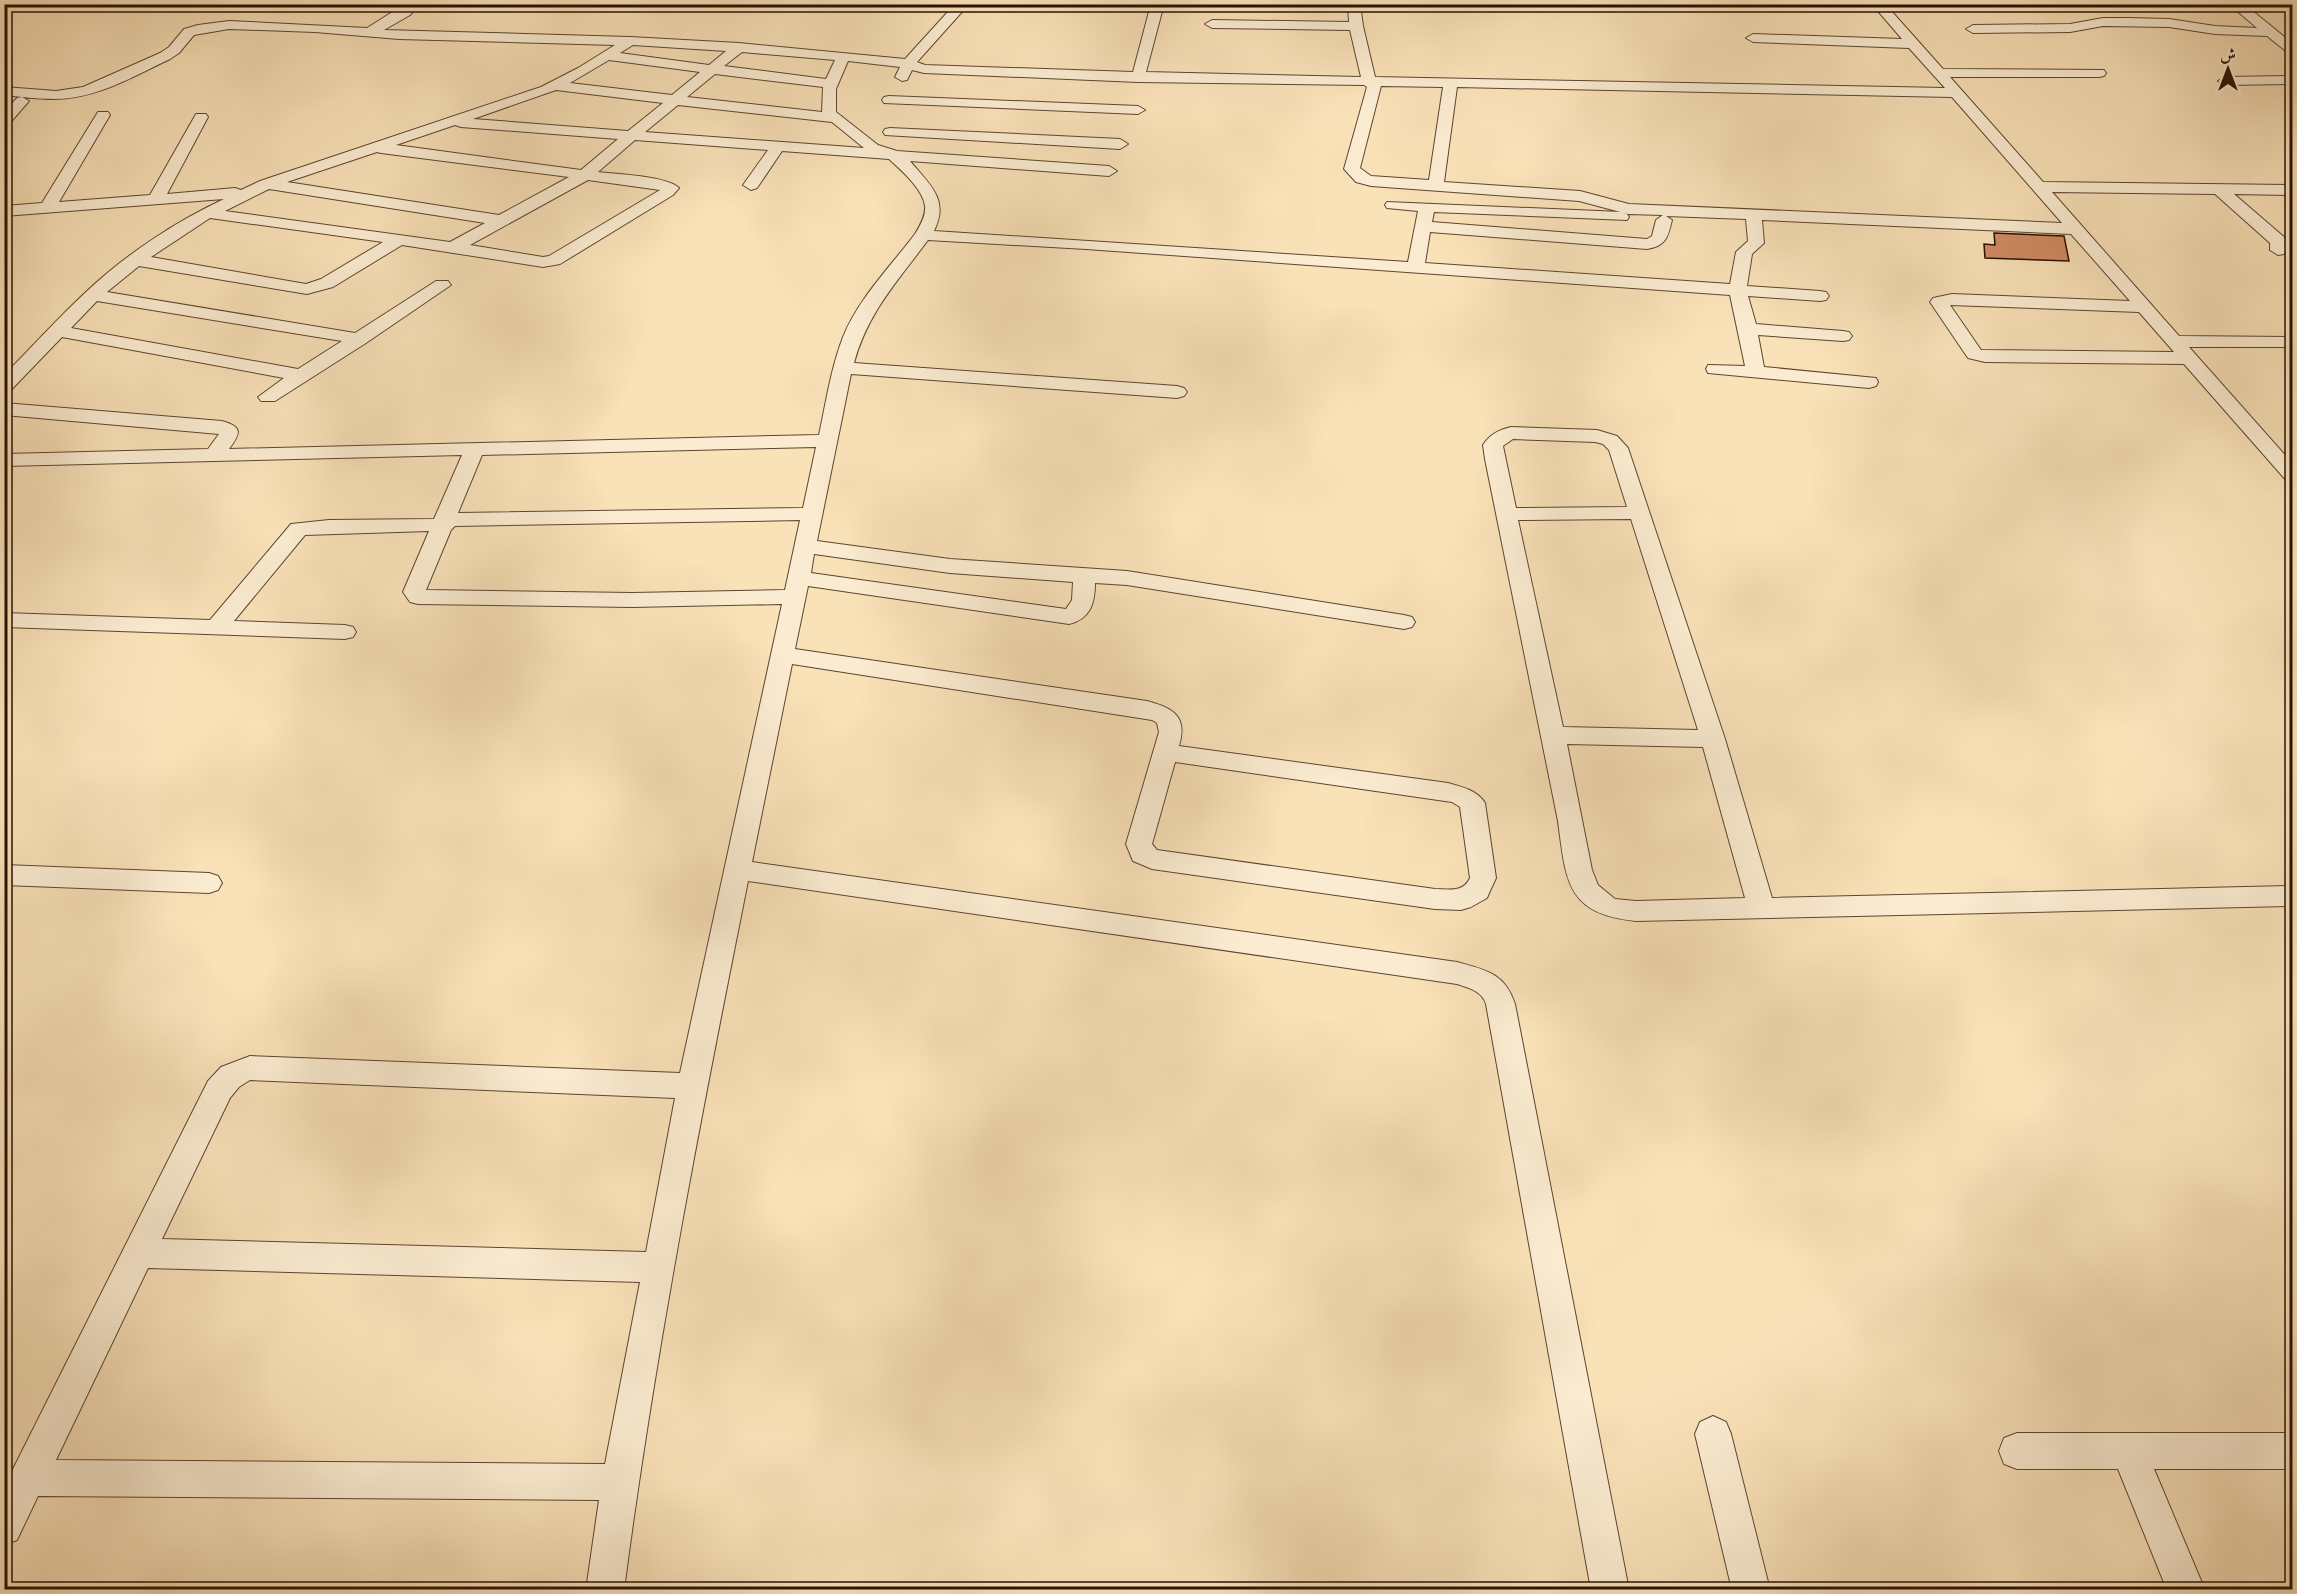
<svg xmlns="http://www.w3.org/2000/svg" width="2297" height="1594" viewBox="0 0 2297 1594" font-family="'Libre Caslon Text',Amiri,serif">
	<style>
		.building { fill: #d08b64; stroke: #291103; stroke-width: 1.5 }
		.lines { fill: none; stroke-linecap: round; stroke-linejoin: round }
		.minor-casing { stroke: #5d4530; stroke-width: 2 }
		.minor { fill: #fbecd1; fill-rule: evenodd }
	</style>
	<rect width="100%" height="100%" fill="#f9e1b8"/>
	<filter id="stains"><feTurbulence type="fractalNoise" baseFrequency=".00333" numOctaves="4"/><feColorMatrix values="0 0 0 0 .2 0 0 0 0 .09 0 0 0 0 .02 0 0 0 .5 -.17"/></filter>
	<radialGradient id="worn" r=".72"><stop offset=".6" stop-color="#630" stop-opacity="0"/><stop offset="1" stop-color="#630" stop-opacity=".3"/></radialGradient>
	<!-- building -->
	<path class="building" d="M1994 233 2064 236 2069 261 1985 258 1984 244 1995 245Z"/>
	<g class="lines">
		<defs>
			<path id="minor" d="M405 4H419L410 15 384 30 630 37 739 43 905 59 955 4H969L917 62 925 65 1133 72 1151 4H1164L1146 72 1361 77 1350 30 1212 28 1205 24 1212 20 1349 22 1348 4H1360L1363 26 1375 77 1945 88 1909 48 1753 42 1746 38 1753 34 1902 39 1872 4H1885L1943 69 2104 70 2106 73 2104 76 2099 77H1950L2043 182 2292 185V195L2234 194 2284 237 2288 246 2284 254 2278 255 2270 250V243L2215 194 2052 192 2179 336 2292 337V347H2189L2292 463V481L2285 479 2184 364 1985 362 1968 358 1930 302 1933 298 1952 294 2130 301 2071 234 1762 220 1764 243 1752 254 1747 286 1820 291 1826 292 1829 296 1826 300 1820 301 1748 296 1756 324 1843 331 1849 332 1852 336 1849 340 1843 341 1758 335 1764 367 1876 378 1878 382 1876 386 1869 388 1708 373 1706 369 1708 365 1745 366 1730 295 1086 249 928 240C897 282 868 312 854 363L1177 386 1184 388 1187 392 1184 396 1177 398 851 374 817 541 950 559 1127 571 1404 615 1412 617 1415 622 1412 627 1404 629 1127 585 1095 583C1095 604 1090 619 1069 624L808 586 795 649 1147 701C1173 708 1188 716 1179 746L1448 783C1462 787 1477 790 1485 803L1496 878 1490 891 1487 898 1471 907 1461 910 1435 909 1152 869 1133 861 1126 844 1159 732 1157 723 1152 720 792 664 752 862 1457 962C1486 970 1505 973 1515 1004L1629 1590H1591L1486 1004C1482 991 1469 988 1457 984L748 881C701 1116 655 1352 624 1590H586L599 1500 38 1496 17 1540 4 1545V1487L208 1081 221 1067 250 1056 680 1073 782 604 632 607 418 604 410 602 403 592 429 531 305 535 234 621 345 625 353 627 356 632 353 637 345 639 4 627V613L210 620 291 524 329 520 434 519 462 455 4 466V454L208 449 219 434 4 415V403L222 421C244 427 240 434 229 449L819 435C826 402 831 368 843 337 858 299 891 266 915 234 920 226 926 216 925 206 923 189 901 170 889 159L782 151 757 188 751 190 743 185 768 150 635 140 598 172C615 174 668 176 679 188L673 195 560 264 543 267 402 245 333 287 307 294 139 266 107 292 355 333 436 281H448L451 285 366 343 275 401H261L258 397 284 378 62 337 11 390 4 392V375C32 347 58 318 86 292 125 255 175 222 224 199L4 216V206L42 203 98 112H108L110 115 59 202 150 195 196 114H206L208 117 167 194 235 188 241 190 260 181 541 87 578 68 615 45 399 39 315 32 229 29 194 35 179 53 170 59C134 76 96 99 55 99 44 99 33 98 22 97L29 101 9 124 4 125V112L17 98 22 97 4 95V87L56 91 83 87 160 53 169 47 184 29 198 25 229 21 367 28ZM633 45 726 51 709 65 620 53ZM742 52 835 60 826 79 724 66ZM609 60 700 72 672 95 570 83ZM848 61 900 67 895 77 902 81 907 80 912 70 924 73 1138 82 1364 85 1367 87 1344 169 1356 182 1371 186 1579 201 1628 214 1663 215 1656 220 1652 236 1647 239 1432 222 1434 212 1627 220 1629 217 1627 214 1621 212 1387 202 1385 205 1387 208 1418 211 1408 262 934 231C950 199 929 184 910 161L1109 176 1117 171 1109 166 897 151 878 145 836 112V89ZM715 74 823 87 822 112 687 97ZM1381 86 1443 87 1429 180 1371 176 1360 168ZM1457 87 1952 97 2062 223 1629 204 1580 191 1444 182ZM556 90 663 103 628 131 473 119ZM678 105 832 122 864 148 645 132ZM455 125 461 127 618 139 581 170 396 145ZM377 152 381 153 569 177 499 215 287 182ZM588 180 660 190 549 256 543 257 470 245ZM269 189 485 223 450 242 225 211ZM1666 216 1746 219 1748 241 1736 252 1730 284 1425 263 1430 232 1647 249C1666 246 1668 237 1672 220ZM210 218 383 242 321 279 306 284 151 257ZM97 301 342 341 298 369 71 328ZM1950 305 2139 312 2174 352 1981 350ZM816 447 803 508 458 513 482 455ZM800 520 785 590 632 593 426 590 451 530 455 526ZM814 554 950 573 1073 582 1072 600 1066 609 811 573ZM1175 762 1452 802 1460 807 1470 878C1463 893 1449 889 1435 889L1157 850 1152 844ZM250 1080 675 1098 646 1252 162 1239 230 1098 239 1087ZM148 1268 640 1282 605 1464 56 1460Z
				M2229 4H2244L2292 43V53L2287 52 2267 36 2215 34 2169 27 2103 26 2070 32 1973 33 1966 29 1973 25 2070 24 2103 18H2129L2169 19 2215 26 2257 28Z
				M2292 76V84L2225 85 2218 81 2225 77Z
				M889 96 1138 106 1145 110 1138 114 884 103 882 100 884 97Z
				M890 128 1120 139 1128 144 1120 149 885 135 883 132 885 129Z
				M1511 427 1597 430 1617 436 1628 448 1725 739 1772 898 2292 886V906L1636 921C1566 914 1566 881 1558 821L1485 459 1483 445C1490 434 1499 430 1511 427ZM1513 439 1595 442 1603 444 1609 450 1627 507 1516 508 1503 446ZM1631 519 1698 730 1563 727 1518 520ZM1567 744 1703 747 1745 898 1636 901 1615 899 1598 885 1592 870Z
				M4 865 209 873 218 876 222 883 218 890 209 893 4 885Z
				M1713 1416 1726 1422 1731 1434 1770 1590H1732L1695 1434 1700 1422Z
				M2017 1433H2292V1469H2154L2205 1590H2167L2118 1469H2017L2004 1464 1999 1451 2004 1438Z"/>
		</defs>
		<!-- minor casing -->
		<use href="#minor" class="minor-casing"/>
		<!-- minor -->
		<use href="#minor" class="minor"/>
	</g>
	<!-- margin -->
	<rect width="2297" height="1594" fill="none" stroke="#f9e1b8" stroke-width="24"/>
	<rect x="6" y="6" width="2285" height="1582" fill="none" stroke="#291103" stroke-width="3"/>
	<rect x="12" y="12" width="2273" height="1570" fill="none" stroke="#291103" stroke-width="1.5"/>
	<!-- north arrow -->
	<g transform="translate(2228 69)" stroke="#fbecd1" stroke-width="4.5" paint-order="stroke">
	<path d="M0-4.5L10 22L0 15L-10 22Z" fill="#291103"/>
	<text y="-9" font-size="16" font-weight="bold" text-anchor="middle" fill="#291103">ش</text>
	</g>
	<rect width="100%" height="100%" filter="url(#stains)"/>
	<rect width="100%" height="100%" fill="url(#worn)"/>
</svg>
